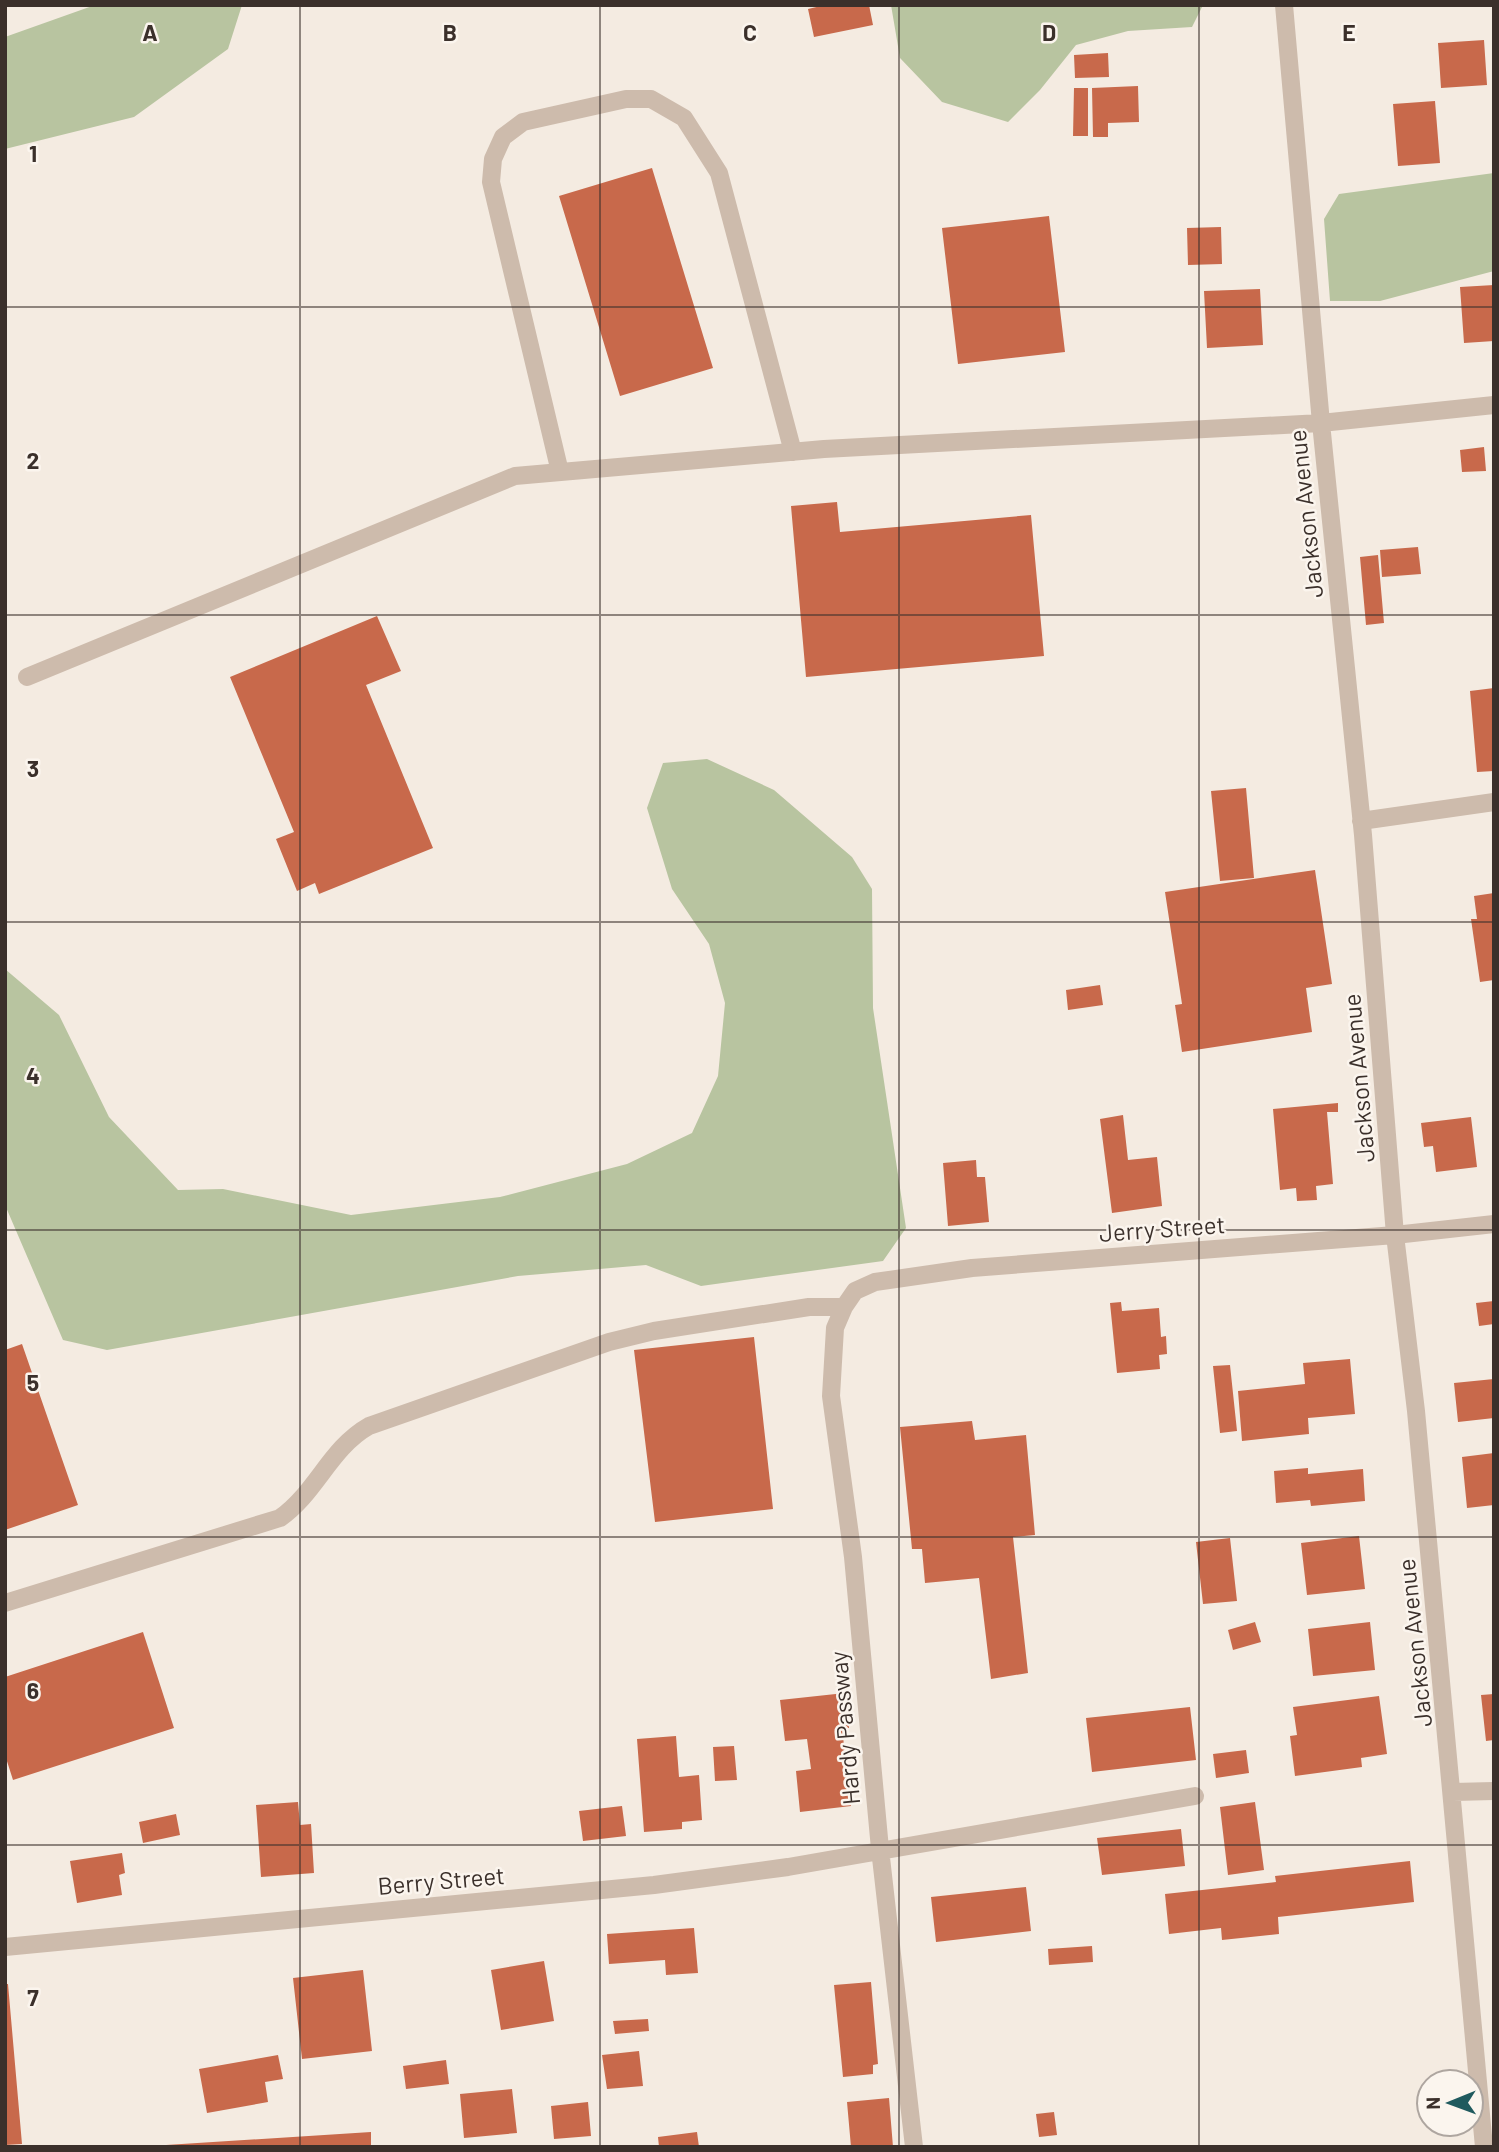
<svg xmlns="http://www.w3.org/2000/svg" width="1499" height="2152" viewBox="0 0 1499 2152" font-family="Barlow,sans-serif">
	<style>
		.green { fill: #b8c4a0 }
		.building { fill: #c8694b }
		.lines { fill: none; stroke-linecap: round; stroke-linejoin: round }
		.minor { stroke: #cdbbac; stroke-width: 18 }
		.grid { fill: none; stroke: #3b302b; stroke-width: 2; stroke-opacity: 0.55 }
		.labels { text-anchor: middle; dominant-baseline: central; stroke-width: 5; stroke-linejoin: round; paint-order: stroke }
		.street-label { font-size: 24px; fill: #3b302b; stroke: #fbf5ee }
		.grid-label { font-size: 23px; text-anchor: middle; font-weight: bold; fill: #3b302b; stroke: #fbf5ee; stroke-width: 5; stroke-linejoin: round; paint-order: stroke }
	</style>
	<rect width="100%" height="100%" fill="#f4ebe1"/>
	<!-- green -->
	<path class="green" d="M95 5H242L228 49 134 117 5 149V37Z
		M891 5H1203L1192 27 1128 31 1076 45 1040 90 1008 122 942 102 900 58Z
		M1494 173V271L1380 301H1330L1324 219 1339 194Z
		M707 759 774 790 852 857 872 889 873 1008 906 1228 883 1261 701 1286 646 1265 518 1276 107 1350 63 1340 5 1205V969L59 1015 109 1117 178 1190 223 1189 351 1215 500 1197 627 1164 692 1133 718 1076 725 1003 709 944 672 889 647 808 663 763Z"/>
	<!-- building -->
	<path class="building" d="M825 5H869L873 25 814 37 808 9Z
		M1484 40 1487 85 1441 88 1438 43Z
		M1108 53 1109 77 1075 78 1074 55Z
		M1138 86 1139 122 1108 123V137H1093L1092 88Z
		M1074 88H1088V136H1073Z
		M1435 101 1440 163 1398 166 1393 104Z
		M652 168 713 368 620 396 559 196Z
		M1049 216 1065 352 958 364 942 228Z
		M1221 227 1222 264 1188 265 1187 228Z
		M1494 285V341L1464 343 1460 287Z
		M1260 289 1263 345 1207 348 1204 291Z
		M1484 447 1486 471 1462 472 1460 450Z
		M837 502 840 532 1031 515 1044 656 806 677 791 506Z
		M1418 547 1421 574 1382 577 1380 550Z
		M1378 555 1384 623 1366 625 1360 557Z
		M377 616 401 671 366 685 433 848 319 894 315 883 297 891 276 839 294 832 230 677Z
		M1494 688V771L1477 772 1470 691Z
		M1246 788 1254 878 1220 881 1211 791Z
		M1315 870 1332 984 1306 988 1312 1032 1182 1052 1175 1005 1182 1004 1165 892Z
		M1494 893V980L1480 982 1471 919H1477L1474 896Z
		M1100 985 1103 1005 1068 1010 1066 990Z
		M1338 1103V1112H1327L1333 1184 1316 1186 1317 1200 1297 1201 1296 1188 1280 1190 1273 1109Z
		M1123 1115 1128 1160 1157 1157 1162 1206 1112 1213 1100 1119Z
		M1471 1117 1477 1167 1436 1172 1433 1146 1424 1147 1421 1123Z
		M976 1160 977 1177H985L989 1222 948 1226 943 1163Z
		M1494 1301V1324L1479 1326 1476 1303Z
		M1121 1302 1122 1311 1159 1308 1161 1337 1166 1336 1167 1354 1159 1355 1160 1369 1117 1373 1110 1303Z
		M754 1337 773 1509 655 1522 634 1350Z
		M22 1344 78 1505 5 1530V1350Z
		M1350 1359 1355 1414 1308 1418 1309 1434 1242 1441 1238 1391 1305 1384 1303 1363Z
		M1230 1365 1237 1431 1220 1433 1213 1366Z
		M1494 1379V1418L1458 1422 1454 1383Z
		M972 1421 975 1440 1026 1435 1035 1535 1013 1537 1028 1673 991 1679 979 1578 925 1583 922 1549H912L900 1427Z
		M1494 1453V1505L1467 1508 1462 1457Z
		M1308 1468V1474L1363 1469 1365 1501 1311 1506 1310 1500 1276 1503 1274 1471Z
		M1359 1536 1365 1589 1307 1595 1301 1543Z
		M1230 1538 1237 1601 1203 1604 1196 1542Z
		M1255 1622 1261 1642 1233 1650 1228 1630Z
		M1370 1622 1375 1670 1313 1676 1308 1629Z
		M143 1632 174 1728 13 1780 5 1755V1677Z
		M845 1693 849 1728H842L851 1806 800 1812 796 1771 811 1769 807 1739 785 1741 780 1700Z
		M1494 1694V1740L1486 1741 1481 1695Z
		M1379 1696 1387 1754 1361 1758 1362 1767 1295 1776 1290 1736 1297 1735 1293 1707Z
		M1190 1707 1196 1760 1092 1772 1086 1718Z
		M676 1736 679 1777 699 1775 702 1820 682 1822V1829L644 1832 637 1739Z
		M734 1746 737 1780 715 1781 713 1747Z
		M1246 1750 1249 1773 1216 1778 1213 1754Z
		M298 1802 300 1825 311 1824 314 1873 261 1877 256 1805Z
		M1255 1802 1264 1870 1228 1875 1220 1807Z
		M622 1806 626 1836 583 1841 579 1811Z
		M176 1814 180 1835 143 1843 139 1822Z
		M1181 1829 1185 1866 1102 1875 1097 1838Z
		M122 1853 125 1873 119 1875 122 1895 77 1903 70 1861Z
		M1410 1861 1414 1902 1278 1917 1279 1934 1222 1940 1221 1928 1169 1934 1165 1894 1276 1882 1275 1876Z
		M1026 1887 1031 1931 936 1942 931 1897Z
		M694 1928 698 1973 666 1975 665 1960 609 1964 607 1934Z
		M1092 1946 1093 1962 1049 1965 1048 1949Z
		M544 1961 554 2021 501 2030 491 1970Z
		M363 1970 372 2051 302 2059 293 1978Z
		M871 1982 878 2064 873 2065V2074L843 2077 834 1985Z
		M5 1984H8L22 2144 5 2145Z
		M648 2019 649 2031 615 2034 613 2021Z
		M639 2051 643 2086 607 2089 602 2055Z
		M278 2055 283 2079 265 2082 268 2102 207 2113 199 2069Z
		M446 2060 449 2084 406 2089 403 2066Z
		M512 2089 517 2133 464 2138 460 2094Z
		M889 2098 893 2147H851L847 2102Z
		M588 2102 591 2136 554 2139 551 2106Z
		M1054 2112 1057 2135 1039 2137 1036 2114Z
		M371 2132V2147H166V2145Z
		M697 2132 699 2147H659L658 2137Z"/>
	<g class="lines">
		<!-- minor -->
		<path class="minor" d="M1284 5 1321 423 1363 835 1395 1235 1416 1411 1484 2147
			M560 472 491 182 493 159 503 137 523 122 626 99H651L684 118 719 173 793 452
			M27 677 515 476 824 449 1321 423 1494 405
			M1361 821 1494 802
			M5 1603 280 1518C316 1493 330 1448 369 1426L609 1342 654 1331 809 1307H844
			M1453 1792 1494 1791
			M5 1947 654 1885 788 1867 1195 1796
			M914 2147 880 1849 853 1557 831 1396 835 1328 844 1307 855 1291 875 1282 972 1268 1395 1235 1494 1224"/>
	</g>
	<!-- grid -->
	<path class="grid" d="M300 5V2147M600 5V2147M899 5V2147M1199 5V2147M5 307H1494M5 615H1494M5 922H1494M5 1230H1494M5 1537H1494M5 1845H1494"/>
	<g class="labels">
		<!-- street labels -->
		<g class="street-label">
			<text transform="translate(1305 514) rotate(-96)">Jackson Avenue</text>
			<text transform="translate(1358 1078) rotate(-95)">Jackson Avenue</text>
			<text transform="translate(1162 1228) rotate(-4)">Jerry Street</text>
			<text transform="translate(1414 1643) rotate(-96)">Jackson Avenue</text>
			<text transform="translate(844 1728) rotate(-95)">Hardy Passway</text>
			<text transform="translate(441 1880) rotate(-5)">Berry Street</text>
		</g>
	</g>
	<g class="grid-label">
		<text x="150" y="41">A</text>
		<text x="450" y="41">B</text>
		<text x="750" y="41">C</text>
		<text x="1049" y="41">D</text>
		<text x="1349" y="41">E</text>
		<text x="33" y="162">1</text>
		<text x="33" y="469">2</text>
		<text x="33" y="777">3</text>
		<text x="33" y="1084">4</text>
		<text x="33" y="1391">5</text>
		<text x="33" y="1699">6</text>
		<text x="33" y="2006">7</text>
	</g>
	<!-- border -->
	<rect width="1499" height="2152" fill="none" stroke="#3b302b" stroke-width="14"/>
	<!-- north arrow -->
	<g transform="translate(1450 2103) rotate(269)"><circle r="33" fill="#fbf5ee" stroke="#aea6a0" stroke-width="2"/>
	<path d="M0-5L12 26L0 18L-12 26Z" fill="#1f5a5e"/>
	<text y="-10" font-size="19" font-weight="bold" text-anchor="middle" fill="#3b302b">N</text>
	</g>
</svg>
